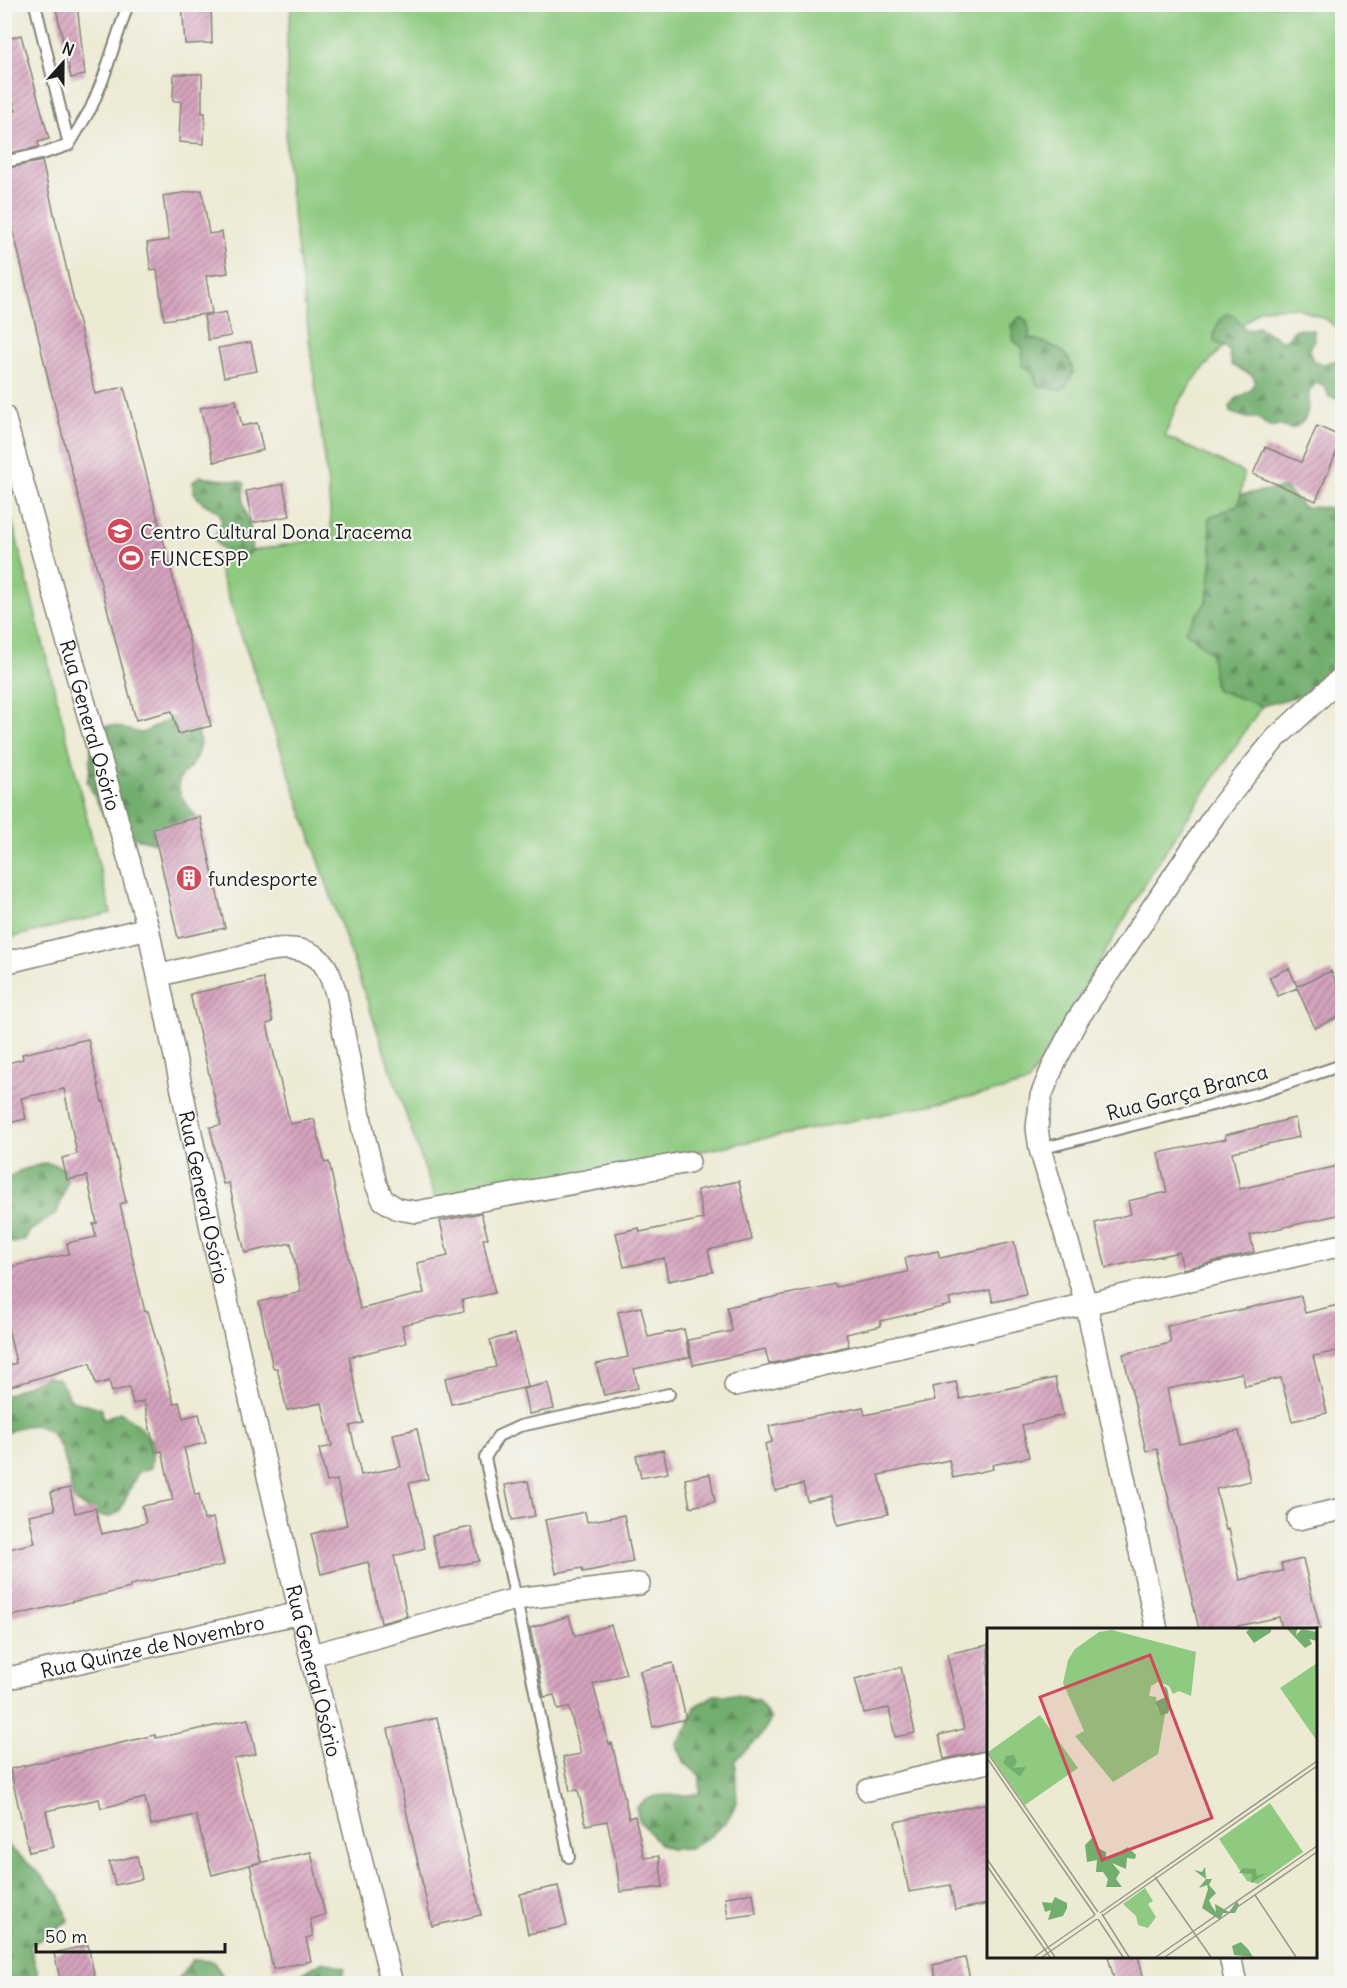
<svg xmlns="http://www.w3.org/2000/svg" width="1347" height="1988" viewBox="0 0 1347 1988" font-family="Delius,sans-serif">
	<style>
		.green { fill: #8eca80; stroke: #55734e; stroke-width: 1.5 }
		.forest { fill: url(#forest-firs); stroke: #476545; stroke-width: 1.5 }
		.building { fill: url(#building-hatch) }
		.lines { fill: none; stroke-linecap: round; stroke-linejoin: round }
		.lane-casing { stroke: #848378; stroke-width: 14 }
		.street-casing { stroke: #848378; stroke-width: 24 }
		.lane { stroke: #fff; stroke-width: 10 }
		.street { stroke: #fff; stroke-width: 21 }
		.labels { text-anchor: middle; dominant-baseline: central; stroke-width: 4.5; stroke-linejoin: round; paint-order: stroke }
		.poi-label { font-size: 20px; fill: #1c1c1c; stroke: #f6f6f2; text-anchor: start }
		.street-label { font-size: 20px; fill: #1c1c1c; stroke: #f6f6f2 }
		.inset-road { fill: none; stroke: #99988a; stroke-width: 1.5 }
		.view { fill: #d1495b; fill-opacity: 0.15; stroke: #d1495b; stroke-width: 3 }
		.inset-edge { fill: none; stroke: #1c1c1c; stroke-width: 3 }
	</style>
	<defs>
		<pattern id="forest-firs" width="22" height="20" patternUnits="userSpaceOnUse" patternTransform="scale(1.5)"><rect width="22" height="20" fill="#72ae6e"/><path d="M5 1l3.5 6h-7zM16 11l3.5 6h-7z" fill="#5d8d5a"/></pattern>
		<pattern id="building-hatch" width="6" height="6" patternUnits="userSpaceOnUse" patternTransform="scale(1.5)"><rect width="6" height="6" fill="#d6a3be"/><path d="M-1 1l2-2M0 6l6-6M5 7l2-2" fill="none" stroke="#ad849a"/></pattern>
	</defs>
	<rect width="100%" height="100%" fill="#f6f6f2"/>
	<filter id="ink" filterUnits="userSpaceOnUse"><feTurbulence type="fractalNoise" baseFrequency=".0167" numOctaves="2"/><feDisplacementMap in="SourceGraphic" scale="12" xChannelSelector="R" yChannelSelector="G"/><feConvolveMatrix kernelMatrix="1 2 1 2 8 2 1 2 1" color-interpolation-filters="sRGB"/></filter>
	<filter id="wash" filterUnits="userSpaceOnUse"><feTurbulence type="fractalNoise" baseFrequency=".008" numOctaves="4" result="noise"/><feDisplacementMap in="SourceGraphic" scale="24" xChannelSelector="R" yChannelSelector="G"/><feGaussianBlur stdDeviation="1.35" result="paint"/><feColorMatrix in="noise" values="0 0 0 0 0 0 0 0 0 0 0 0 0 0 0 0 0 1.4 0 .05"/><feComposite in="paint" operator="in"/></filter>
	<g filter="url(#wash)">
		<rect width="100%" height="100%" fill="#edead4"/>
		<!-- green -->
		<path class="green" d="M292 5H1342V332L1326 319 1295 307 1260 309 1236 331 1193 381 1176 407 1165 436 1244 473 1239 504 1209 518 1212 559 1207 601 1186 631 1211 653 1215 689 1262 706 1158 862 1028 1083 1003 1090 437 1205 216 561V557L332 537 328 485 286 159 287 35Z
			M5 493 111 913 5 939H4Z"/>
		<!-- forest -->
		<path class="forest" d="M1227 314C1239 315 1238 325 1247 330L1258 327 1283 341 1288 338 1295 329 1313 330 1314 341 1309 350 1313 361 1323 364 1342 359V399L1329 397 1325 387 1317 382C1314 386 1309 389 1309 394 1308 409 1309 423 1291 429L1280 426 1269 427 1258 418H1247L1231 413 1230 407 1236 399 1251 390 1255 381 1253 376 1232 365 1229 350 1215 342C1212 330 1218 321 1227 314Z
			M1020 317C1032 320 1026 330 1031 338 1052 346 1070 348 1073 373L1065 387 1061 390 1038 386 1032 371 1022 365 1023 348 1014 341 1011 325Z
			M200 476C215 481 229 478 244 483 244 490 242 496 243 502 247 521 256 534 250 553 235 558 224 555 215 541L217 531 222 521 219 512C205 504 194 501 192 483Z
			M1284 487 1303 507 1342 508V662L1302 695 1262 706 1215 689 1211 653 1185 631 1207 601 1212 559 1209 518 1239 504 1241 495Z
			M171 718C200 718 206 740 193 763 190 770 181 773 179 781 176 794 190 809 197 818L165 845 130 837 109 826 87 781C88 777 90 772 90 767 92 750 86 720 115 726 124 728 133 732 143 733Z
			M46 1163 57 1165 68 1171 67 1182 57 1213 30 1231 24 1240 14 1243 5 1240 4 1180 21 1170Z
			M46 1377 58 1379C63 1384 65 1391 69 1397 75 1405 92 1404 102 1409L103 1419 120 1412 136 1423 154 1443 151 1468 138 1472 120 1511 110 1517C94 1516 86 1509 73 1499 67 1461 58 1403 5 1434L4 1396Z
			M714 1695H736L758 1701 771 1719 760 1737 735 1760 737 1803 726 1822 710 1836 691 1848 670 1849 659 1844 639 1820 636 1808C656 1787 676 1800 700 1793V1776L685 1763 676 1744 688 1726 695 1707Z
			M5 1843 38 1872 59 1895 68 1921 30 1946 38 1974 36 1983H5Z
			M192 1960 213 1961 224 1978 233 1983H169L179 1978Z
			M323 1961 345 1968 341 1983H287Z"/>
		<g id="blocks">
			<!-- building -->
			<path class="building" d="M55 4H77L85 75 71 78Z
				M182 4H211L212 43 185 44Z
				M21 35 49 139 38 142 39 147 4 154V114L16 111 4 68V40Z
				M174 74H202V113H205L204 144 179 142 181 101H173Z
				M42 161 95 394 124 387 211 726 178 734 172 711 136 720 50 387 4 191V169Z
				M202 190 209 234 222 232 228 273 206 276 212 313 164 320 157 270 151 271 147 243 169 240 163 196Z
				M226 312 231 336 208 340 204 316Z
				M251 342 257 371 224 377 218 348Z
				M236 400 242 426 257 423 263 450 214 462 200 408Z
				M1317 426 1342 437V439L1316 501 1253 474 1265 447 1301 462Z
				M283 484 290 516 252 523 246 491Z
				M200 817 225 928 178 938 153 828Z
				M1289 968 1297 986 1331 971 1342 997V1015L1315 1028 1297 988 1278 996 1269 977Z
				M263 978 273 1022 267 1024 290 1124 314 1119 325 1163 329 1162 360 1309 424 1293 417 1263 448 1256 440 1221 481 1213 488 1238 483 1239 495 1293 462 1300 464 1311 402 1325 406 1343 349 1357 363 1423 350 1426 361 1475 401 1467 393 1434 417 1429 428 1479 409 1483 425 1548 394 1556 407 1616 381 1623 368 1562 321 1574 311 1534 347 1525 337 1480 327 1482 319 1449 332 1446 322 1403 287 1410 277 1368H273L259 1302 301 1292 291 1243 245 1253 229 1183 223 1184 210 1127 221 1125 190 994Z
				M88 1039 102 1102 104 1101 126 1202 120 1204 145 1312 148 1311 174 1404 179 1402 183 1418 199 1414 206 1443 184 1448 195 1495 199 1494 204 1520 213 1518 224 1565 130 1585V1588L4 1618V1550L35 1543 29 1515 55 1510 51 1492 70 1488 75 1513 95 1508 102 1534 146 1523 142 1506 173 1500 162 1451 155 1452 144 1401 133 1404 129 1387 112 1392 109 1381 96 1385 90 1363 4 1388V1367L16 1363 4 1311V1268L69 1254 67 1243 96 1237 93 1224 97 1223 87 1176 67 1180 62 1158 77 1154 64 1089 21 1098 26 1119 4 1124V1064L23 1059 22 1054Z
				M1295 1118 1299 1137 1232 1152 1240 1189 1342 1165V1214L1250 1235 1254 1252 1183 1269 1179 1252 1106 1268 1095 1223 1131 1214 1128 1201 1167 1192 1158 1153 1226 1139 1225 1135Z
				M739 1181 752 1240 708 1250 713 1272 668 1281 664 1258 624 1267 616 1233 639 1228 640 1232 703 1219 697 1190Z
				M1014 1242 1026 1295 993 1302 990 1290 949 1299 951 1305 880 1321 881 1326 846 1334 849 1346 769 1364 765 1349 693 1365 688 1340 732 1331 727 1307 835 1284 836 1287 908 1272 905 1258 938 1251 940 1258Z
				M1301 1296 1305 1313 1342 1304V1350L1313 1356 1327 1413 1292 1421 1281 1378 1245 1386 1242 1373 1167 1389 1179 1444 1239 1431 1250 1481 1216 1489 1226 1530 1229 1529 1240 1580 1283 1571 1281 1564 1303 1559 1320 1629H1282L1279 1617 1225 1629H1199L1157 1449 1146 1451 1123 1354 1171 1343 1167 1326Z
				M641 1307 648 1337 684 1329 690 1357 634 1369 638 1388 604 1395 596 1364 628 1357 618 1312Z
				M515 1334 528 1387 451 1404 445 1378 496 1367 490 1340Z
				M1055 1378 1063 1415 1022 1425 1029 1457 992 1465 993 1469 953 1478 949 1460 879 1475 888 1514 838 1525 831 1496 807 1501 803 1484 775 1491 765 1444 772 1442 769 1426 863 1407 865 1415 935 1400 932 1387 956 1382 960 1399Z
				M548 1383 554 1409 529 1414 523 1389Z
				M663 1450 668 1473 641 1478 636 1455Z
				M710 1474 715 1502 690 1507 685 1479Z
				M528 1481 535 1516 512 1520 505 1485Z
				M585 1512 587 1522 624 1515 633 1562 583 1572 582 1568 556 1573 545 1520Z
				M471 1527 479 1561 440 1569 432 1535Z
				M569 1616 575 1636 611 1625 626 1674 593 1684 609 1744 612 1743 629 1818 635 1816 644 1858 659 1856 663 1887 620 1892 616 1861 607 1821 586 1825 578 1790 570 1791 563 1757 581 1754 569 1707 558 1710 554 1695 544 1697 530 1628Z
				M988 1645V1750L944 1759 939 1735 964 1729 947 1654Z
				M673 1663 686 1719 653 1727 640 1671Z
				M901 1667 915 1733 895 1737 889 1708 864 1713 855 1679Z
				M437 1718 481 1915 432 1926 388 1729Z
				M248 1719 256 1754 234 1759 261 1862 212 1875 196 1815 151 1825 145 1798 101 1808 99 1799 46 1811 54 1847 29 1852 10 1769 155 1735 156 1738Z
				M988 1803V1904L955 1910 950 1885 909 1892 895 1822Z
				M311 1852 325 1915 310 1919 313 1936 306 1938 311 1961 273 1969 250 1865Z
				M137 1856 142 1879 115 1885 109 1862Z
				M558 1886 567 1926 528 1934 520 1894Z
				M753 1893 756 1914 728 1918 725 1897Z
				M88 1945 96 1983H61L54 1953Z
				M1108 1956H1138L1145 1983H1115Z
				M965 1958 971 1983H937L933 1965Z"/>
		</g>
	</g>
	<g filter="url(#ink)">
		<use href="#blocks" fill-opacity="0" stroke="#848378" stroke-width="1.5"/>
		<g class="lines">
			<defs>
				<path id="lane" d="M35 4 69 145
					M4 162 45 153 69 145 91 108 103 79 128 4
					M1040 1149 1259 1093 1342 1065
					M569 1857 516 1599 485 1458 498 1436 520 1426 669 1394"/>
				<g id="street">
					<path id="s1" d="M4 416 148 928 218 1262 300 1613 392 1984"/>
					<path d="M4 963 148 928"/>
					<path d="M159 976C180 969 201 965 222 961 250 955 296 937 320 960 329 968 332 982 336 993L364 1136 376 1184 383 1200 398 1209 416 1212 689 1162"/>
					<path d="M735 1385 1342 1245"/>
					<path d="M1298 1519 1342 1509"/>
					<path d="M1157 1630 1086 1303 1040 1149 1037 1128 1041 1096 1054 1064 1077 1020 1216 813 1247 773 1276 738 1342 677"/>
					<path d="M312 1655 516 1599 639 1584"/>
					<path id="s2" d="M4 1679 300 1613"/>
					<path d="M868 1790 988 1762"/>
					<path d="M1230 1956 1236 1984"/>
				</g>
			</defs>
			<!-- lane casing -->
			<use href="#lane" class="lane-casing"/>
			<!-- street casing -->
			<use href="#street" class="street-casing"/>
			<!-- lane -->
			<use href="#lane" class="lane"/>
			<!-- street -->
			<use href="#street" class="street"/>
		</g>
	</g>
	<!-- icons -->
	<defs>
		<symbol id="school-disc" viewBox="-11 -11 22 22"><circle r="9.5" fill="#d1495b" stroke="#f6f6f2"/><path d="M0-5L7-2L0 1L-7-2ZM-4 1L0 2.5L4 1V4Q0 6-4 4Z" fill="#fff"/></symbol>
		<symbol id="stadium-disc" viewBox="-11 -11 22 22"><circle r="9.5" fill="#d1495b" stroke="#f6f6f2"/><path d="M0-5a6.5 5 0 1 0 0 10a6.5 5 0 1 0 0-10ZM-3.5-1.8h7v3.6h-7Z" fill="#fff"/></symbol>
		<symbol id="building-disc" viewBox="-11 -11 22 22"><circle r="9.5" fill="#d1495b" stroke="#f6f6f2"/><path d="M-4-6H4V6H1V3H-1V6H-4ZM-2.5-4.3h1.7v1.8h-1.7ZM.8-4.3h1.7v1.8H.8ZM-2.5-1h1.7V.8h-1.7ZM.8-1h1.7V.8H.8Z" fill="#fff"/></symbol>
	</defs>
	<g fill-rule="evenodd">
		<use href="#school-disc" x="105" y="516" width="30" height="30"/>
		<use href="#stadium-disc" x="116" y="543" width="30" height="30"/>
		<use href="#building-disc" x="174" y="863" width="30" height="30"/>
	</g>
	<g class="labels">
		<!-- poi labels -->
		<g class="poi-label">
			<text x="140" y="531">Centro Cultural Dona Iracema</text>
			<text x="150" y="558">FUNCESPP</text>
			<text x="208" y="878">fundesporte</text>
		</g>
		<!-- street labels -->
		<g class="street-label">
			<text stroke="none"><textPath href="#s1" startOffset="321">Rua General Osório</textPath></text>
			<text transform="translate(1187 1092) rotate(-15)">Rua Garça Branca</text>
			<text stroke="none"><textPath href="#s1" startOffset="807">Rua General Osório</textPath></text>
			<text stroke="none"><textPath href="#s2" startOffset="152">Rua Quinze de Novembro</textPath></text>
			<text stroke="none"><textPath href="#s1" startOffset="1293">Rua General Osório</textPath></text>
		</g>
	</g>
	<!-- overview -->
	<g transform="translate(987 1628)">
		<rect width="330" height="330" fill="#edead4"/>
		<path d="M125 2 209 24 204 68 192 63 186 66 182 58 171 54 164 58 162 68 169 69 170 81 178 87 171 126 126 154 88 108 97 103 76 55 81 32 88 21 112 4ZM53 87 91 140 38 177 1 124ZM283 175 316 224 271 256 260 253 232 211ZM158 260 166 273 161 276 169 289 161 300 151 297 149 288 136 276Z" fill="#8eca80"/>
		<path d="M263 1H284V4L267 15 259 4ZM300 1H310L309 7 315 1 330 4V13L322 11 325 16 318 20ZM177 58 180 60 184 78 181 85 174 88 168 74 179 69ZM27 127 30 134 26 140 39 139 33 149 16 135 19 128ZM106 209 109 219 119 224V232L141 219 149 227 148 231 140 230 139 241 125 235 133 244 129 251 135 259H119L121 251 116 244H109L110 232 100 234 98 217ZM218 239 219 251H225L222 257 229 265 222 272 224 277 229 284 228 276 242 284 250 273 252 277 248 285H236L233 292 215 280 221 261 220 257 212 260 219 251 207 242 215 244ZM256 240 269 241 270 248 280 245 264 255 265 246 252 245ZM68 269 80 275V280L76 288 61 292 64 282 58 284 55 274 65 275ZM254 314 261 321 266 329 247 327 245 318Z" fill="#72ae6e"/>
		<path d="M330 35V113L293 60Z" fill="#8eca80"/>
		<path class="inset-road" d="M0 124 111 284M0 130 108 287M0 231 68 329M0 238 63 329M168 249 224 329M268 267 309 329M113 285 330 133M115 286 142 329M115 288 330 138M111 291 136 329M47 329 108 287M55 329 110 291M169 329 330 218M178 329 330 224"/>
		<path class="view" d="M163 27 225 190 115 232 53 69Z"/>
		<rect width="330" height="330" class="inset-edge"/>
	</g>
	<!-- margin -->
	<rect width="1347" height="1988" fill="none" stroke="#f6f6f2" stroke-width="24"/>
	<!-- north arrow -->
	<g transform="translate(63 63) rotate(21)" stroke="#f6f6f2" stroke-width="4.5" paint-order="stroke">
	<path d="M0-4.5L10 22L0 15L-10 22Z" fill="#1c1c1c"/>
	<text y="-9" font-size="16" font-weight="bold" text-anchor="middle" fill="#1c1c1c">N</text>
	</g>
	<!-- scale -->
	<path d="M36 1943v9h189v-9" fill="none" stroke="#1c1c1c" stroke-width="3"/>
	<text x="45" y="1943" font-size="18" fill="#1c1c1c" stroke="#f6f6f2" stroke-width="4.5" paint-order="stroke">50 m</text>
</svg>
